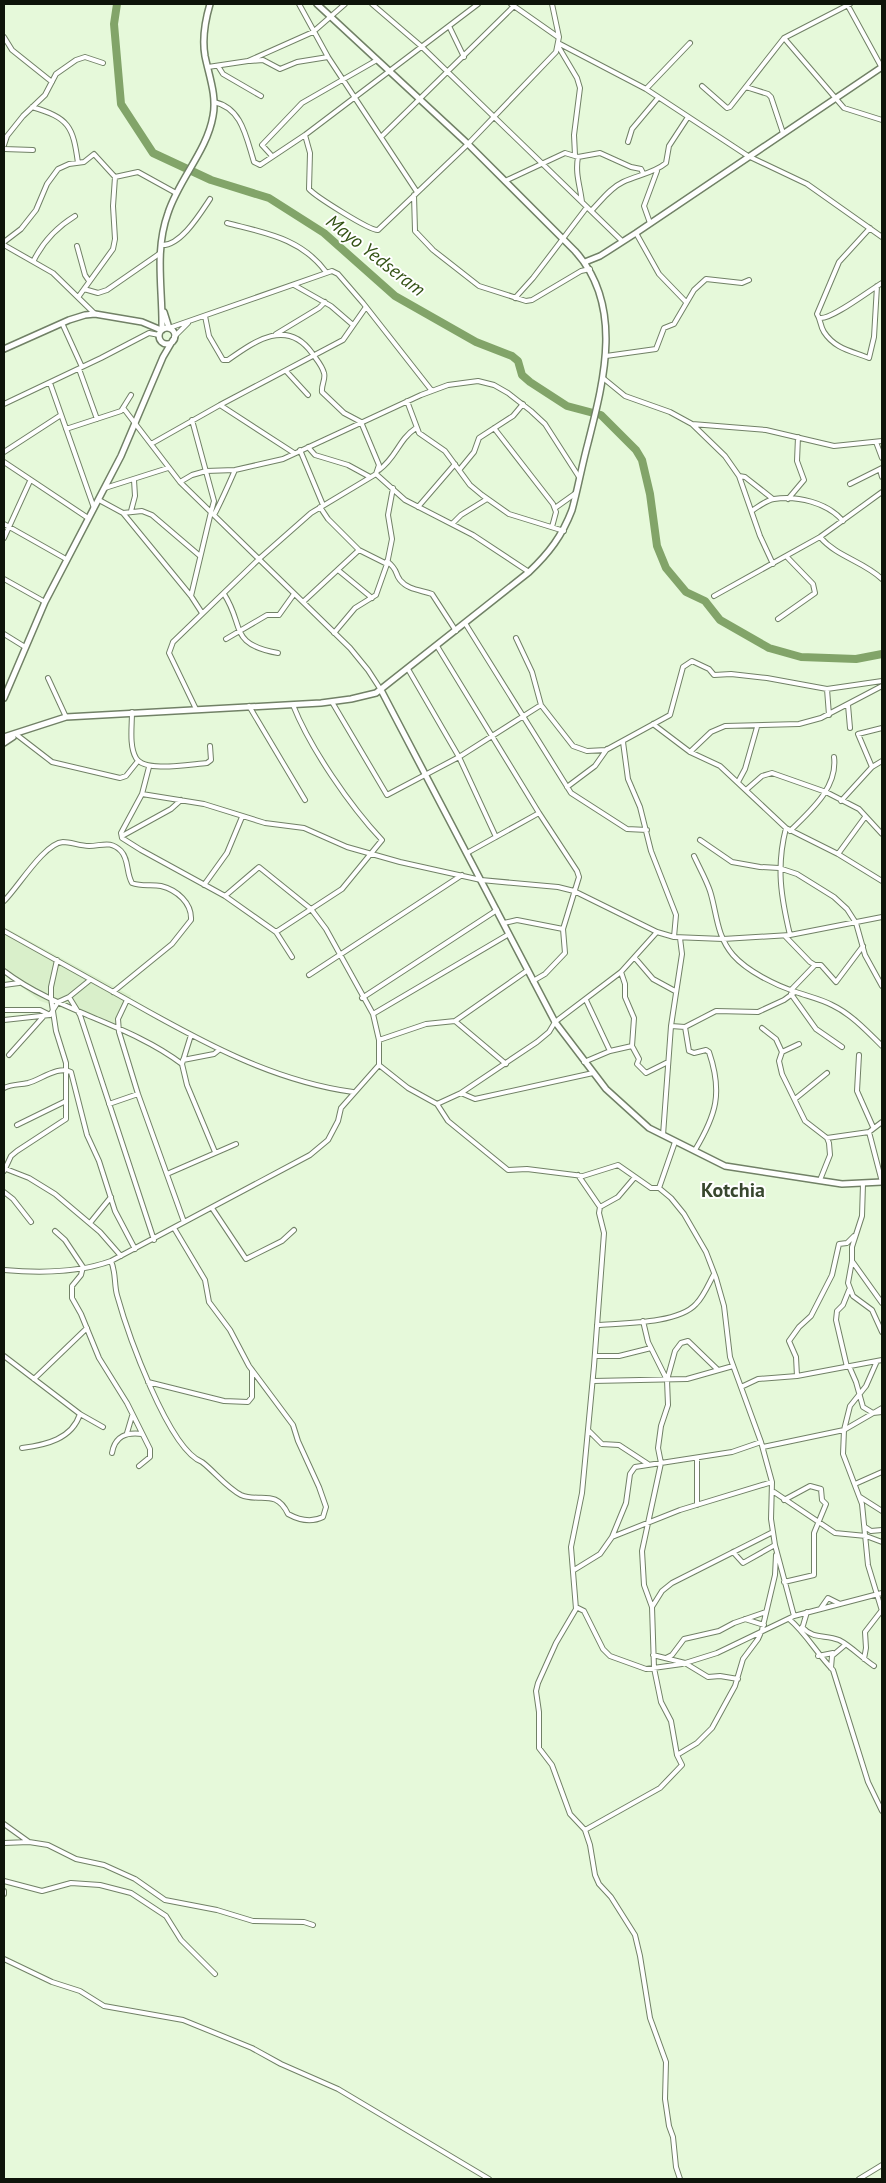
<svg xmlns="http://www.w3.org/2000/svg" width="886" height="2183" viewBox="0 0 886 2183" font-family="'PT Sans',sans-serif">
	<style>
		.built { fill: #d9efca }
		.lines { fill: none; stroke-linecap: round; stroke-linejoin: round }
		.river { stroke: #82a469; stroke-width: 8 }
		.street-casing { stroke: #718166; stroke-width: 6 }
		.secondary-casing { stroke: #718166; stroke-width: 8 }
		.street { stroke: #fff; stroke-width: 4 }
		.secondary { stroke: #fff; stroke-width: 5 }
		.labels { text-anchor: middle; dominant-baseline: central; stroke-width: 4; stroke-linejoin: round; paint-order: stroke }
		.water-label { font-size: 19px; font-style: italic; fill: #325113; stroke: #fff }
		.quarter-label { font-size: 20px; font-weight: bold; fill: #38472e; stroke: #fff }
	</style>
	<rect width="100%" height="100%" fill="#e6f9da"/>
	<!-- built -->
	<path class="built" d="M4 927 131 996 118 1026 40 1001 4 973Z"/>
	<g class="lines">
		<!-- river -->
		<path class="river" d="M117 4 114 24 121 104 153 153 211 180 269 198 324 233 395 296 476 342 512 356 518 361 522 375 530 382 567 406 601 415 636 450 642 460 650 494 657 546 666 568 686 592 705 601 720 620 769 648 801 657 856 659 882 654"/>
		<defs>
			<path id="street" d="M299 4 328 57 417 192
				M372 4 421 46 622 241
				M511 4 558 37
				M847 4 882 68
				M449 26 464 57
				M4 37 12 50 52 82
				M784 38 844 108 882 120
				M558 43 646 89 748 156 807 184 882 237
				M558 46 577 78 580 88 574 135 575 155
				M250 61 263 60 280 69 297 62 328 57
				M218 66 223 74 261 96
				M208 67 248 61 313 32 345 4
				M702 86 727 108 730 107 784 38 850 4
				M746 87 768 94 771 97 783 133
				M646 89 690 43
				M214 102C242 108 246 137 254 162L260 165 305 135 478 4
				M32 107C69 118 73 126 78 163
				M305 135 310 153 309 189C315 196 370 231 378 230L468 144 556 52 559 37 552 4
				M382 136 514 6
				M628 142 632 129 658 98
				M4 145 7 136 23 116 45 95 56 74 76 60 85 57 103 63
				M4 149 33 150
				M272 156 262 145 302 103 377 60
				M578 157C575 174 580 185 582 202
				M115 177 138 172 176 193
				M505 181 565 153 578 157 600 153 631 167 641 169 643 173
				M414 195 415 231 433 250 479 286 526 301 532 300 581 271 590 269
				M591 211C601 201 610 188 623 182 638 175 654 173 666 163L669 146 688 117
				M227 223C265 233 301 238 326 272
				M650 223 644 206 657 171
				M870 228 839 262 817 314C821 320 820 326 824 332 835 349 852 351 869 358L874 337 877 286
				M636 233 659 274 686 302
				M4 242 21 229 36 210 47 184 58 169 69 164 84 162 94 154 115 177 113 206 115 239 113 249 79 296
				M4 245 53 273 95 314
				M161 245C180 247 200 214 210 199
				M77 246 85 275 89 281
				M34 260C43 242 57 227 75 216
				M294 285 331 306 353 325
				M84 289 98 293 107 290 159 254
				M515 298 533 278 587 207
				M820 318C831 320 870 290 882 283
				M62 323 82 367
				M169 328 332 271 338 274 363 303 432 391
				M276 334 319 308 325 302
				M174 337 188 323
				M606 356 656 349 664 328 674 324 694 290 706 279 742 283 749 280
				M79 369 97 419
				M286 371 308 395
				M603 378 625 396 670 412 692 424 725 456 739 476 760 536 773 564
				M50 383 94 508
				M407 401 419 433 445 451 470 485 482 495 509 514 564 531
				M4 404 101 358 149 333 159 335
				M220 405 294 453
				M124 409 180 482 350 648 368 670 381 690
				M192 420 214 501 211 512
				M692 424 766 430 834 446 882 441
				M494 428 553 504 556 512 552 527
				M66 429 121 411 131 395
				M876 442 882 458
				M151 444 220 405 343 340 366 307
				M308 447 315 455 348 465 370 477
				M300 450 323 505
				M4 452 61 415
				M4 462 88 518
				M460 469 474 452 479 438 513 416 523 404
				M379 470C397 457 398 440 416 428
				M880 470 882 477
				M376 474 405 500 473 535 529 572
				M739 476 745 477 773 499
				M180 482 192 475 206 471 235 470 283 459 421 395 448 385 478 381 494 385 508 393 531 411 545 424 579 477
				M850 484 882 468
				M105 488 168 468
				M788 499 804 480 797 461 798 437
				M99 500 123 513 191 596 202 613
				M320 507 328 519 359 550 387 564
				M418 507 455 464
				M555 508 576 493
				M753 510C759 506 767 500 774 499 797 495 828 503 843 521
				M131 511 135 496 134 480
				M123 513 142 511 152 515 200 556
				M214 515C222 500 228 486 235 470
				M4 524 66 559
				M452 524 461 515 487 499
				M820 537C837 557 863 561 882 579
				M4 538 30 481
				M387 561C399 571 394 572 400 580 408 590 421 590 432 594L456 631
				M338 570 372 598
				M4 579 45 602
				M224 594C245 626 228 644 278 653
				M191 596 211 512
				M714 596 820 537 882 492
				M303 602 359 550
				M778 619 815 593 813 584 787 557
				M465 623 571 793 627 829 647 830
				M334 633 355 608 376 595 387 564 392 539 388 515 393 488
				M4 634 25 647
				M516 638 532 672 541 705 573 746 587 751 606 750 670 715 683 667 692 661 709 669 714 675 731 674 767 678 827 689 882 681
				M226 639 267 615H279L294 594
				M437 646 539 813 577 871 579 877 563 929
				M408 669 459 757 496 837
				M48 678 66 717
				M827 689 829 715
				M332 702 387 795 459 757 541 705
				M848 705 850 728
				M249 706 305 800
				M196 709 169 653 173 642 260 558 311 513 376 474 379 465 361 422 344 413 322 392C321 385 326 379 324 373 322 365 316 359 312 353 287 318 255 341 228 360H223L209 336 205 316
				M132 712C132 726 129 746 136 758 144 773 191 764 207 763L211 760 210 746
				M653 724 690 752 720 766 786 828 838 854 882 881
				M17 735 52 762 120 778 126 776 138 761
				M623 742 628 779 640 807 651 851 676 915 674 937
				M690 752 711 732 725 726 799 724 821 718 882 686
				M149 767 142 794 121 833 122 838 141 850 225 896 276 932 292 957
				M872 767 858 734 882 728
				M738 782 745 769 757 727
				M567 787 595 766 607 749
				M746 790 762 776 772 773 826 792 859 809 882 834
				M142 794 204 804 265 823 304 828 347 847 400 862 481 880 558 887 574 891 657 932 674 937 723 939 790 935 882 917
				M841 801 872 767 882 761
				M786 828C776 867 781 897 790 935
				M790 831C810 811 838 788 834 757
				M122 836 171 809 181 800
				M700 840 732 862 760 867 779 868 797 874 834 897 847 909 856 923 865 955 882 986
				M467 853 539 813
				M838 854 865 817
				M694 856C699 867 706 879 710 891 717 913 716 935 733 955 747 971 775 985 796 992 807 996 821 999 832 1005 851 1014 867 1031 882 1046
				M204 885 227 853 242 817
				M4 901C17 889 44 843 63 842 71 842 80 846 89 846 102 846 110 840 121 851 129 859 126 873 132 883 142 887 151 884 161 886 177 890 192 903 191 920L172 944 113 992
				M504 923 517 920 563 929 565 953 545 974 533 981
				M4 931C47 955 90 979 133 1003 202 1042 273 1081 353 1092
				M276 932 342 889 382 840C350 806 310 748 293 705
				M785 936 810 962 815 965H821L836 982 863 946
				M635 958 653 979 675 991
				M4 971C58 1012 128 1023 182 1064
				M621 972 625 984V997L634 1018 632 1046 639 1059 637 1064 646 1073 668 1062
				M309 975 462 875
				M4 985 19 983
				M791 990 815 965
				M791 994 816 1029 842 1047
				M69 997 80 1015 154 1240
				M362 998 497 910
				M127 1000 118 1019 119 1032 138 1094 184 1222
				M586 1000 610 1051
				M4 1010H40L50 1015
				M373 1014 509 934
				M4 1020 50 1015 58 1002 69 997 90 980
				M455 1021 506 1064
				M671 1026 685 1027 716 1011 758 1012 784 1000 795 992
				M685 1027 689 1051 694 1053 706 1050 709 1052C723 1093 716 1115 695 1150
				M762 1028 776 1039 782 1052 779 1061 782 1074 805 1121 827 1138 829 1143 830 1155 820 1180
				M191 1035 182 1064 187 1085 215 1152
				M379 1040 426 1024 455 1021 528 970
				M782 1052 799 1044
				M9 1055 43 1017
				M859 1055 857 1091 873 1127
				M183 1060 214 1054 219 1050
				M584 1062 610 1051 632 1046
				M379 1065 408 1088 437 1104 448 1121 508 1170 527 1169 583 1176 618 1165 651 1188H659L671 1198 684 1214 706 1252 716 1278 724 1306 730 1357 761 1442 772 1482 771 1519 775 1545 794 1616
				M4 1088C12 1084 19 1085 28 1083 40 1080 59 1065 71 1072L87 1135 99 1161 115 1211 135 1249
				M461 1093 475 1099 593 1073
				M795 1099 827 1073
				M109 1104 138 1094
				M437 1104 461 1093 537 1042 549 1032 555 1022 621 972 657 932
				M17 1125 66 1101
				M663 1135 671 1026 682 954 680 938
				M827 1138 869 1132
				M6 1169 29 1178 55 1194 100 1232 121 1256
				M4 1171 11 1156 17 1151 66 1119V1063L56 1031 51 998V987L57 960
				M167 1174 236 1144
				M578 1175 600 1207 599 1213 604 1233 594 1366 582 1493 571 1547 576 1609 556 1643 538 1683 536 1691 539 1712V1748L552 1765 570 1814 585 1830 590 1845 595 1875 599 1884 611 1897 635 1935 640 1956 650 2018 666 2062 665 2099 669 2126 673 2137 676 2167 680 2179
				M882 1182 869 1132 882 1122
				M863 1184 862 1216 852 1247V1261L848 1283 853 1296 872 1310 882 1332
				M659 1188 675 1142
				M4 1192 13 1199 31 1222
				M600 1207 618 1197 635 1177
				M212 1208 246 1259 282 1241 294 1230
				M90 1223 111 1197
				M55 1231 65 1240 83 1267 81 1275 72 1286V1298L81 1314 99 1358 127 1403 150 1449V1457L139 1466
				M111 1261C116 1272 114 1284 117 1295 127 1331 168 1449 202 1462 214 1471 227 1488 241 1495 259 1503 276 1488 288 1514 299 1520 311 1523 323 1517L326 1507 319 1487 298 1441 293 1425 249 1366 230 1330 209 1302 205 1280 174 1228
				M852 1261 882 1303
				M4 1270C38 1273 78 1273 111 1261L310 1155 328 1140 338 1121 341 1108 379 1065V1040L373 1014 326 929 311 909 259 867 225 896
				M643 1321 648 1342 667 1380
				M597 1325C622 1323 678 1324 696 1304 704 1296 709 1283 714 1274
				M4 1356 80 1414 103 1427
				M595 1356H619L651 1348
				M877 1361 866 1386 850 1406 844 1430 843 1454 862 1504 868 1565 882 1611
				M849 1366 856 1382 863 1407 873 1413 882 1412
				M847 1367 836 1320 837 1311 843 1305 849 1290
				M797 1376 796 1357 789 1341 799 1327 811 1316 832 1275 839 1244 847 1243 854 1236
				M34 1379 87 1328
				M593 1381 687 1379 733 1366
				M148 1382 224 1401 248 1402 252 1397V1371
				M741 1387 758 1379 797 1376 882 1360
				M589 1431 602 1444 619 1445 648 1464
				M127 1433 132 1416
				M763 1447 844 1430 882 1408
				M22 1448C46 1445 72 1439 80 1414
				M112 1453C115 1436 126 1432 142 1434
				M855 1484 882 1472
				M774 1492 835 1533 866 1536 882 1542
				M860 1497 882 1511
				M697 1505V1459
				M865 1527 871 1531 882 1530
				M612 1537 680 1510 772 1482
				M733 1552 743 1563 775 1545
				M574 1570 600 1554 612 1537 626 1503 630 1474 635 1467 732 1452 761 1442
				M784 1582 814 1575V1533L826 1504 822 1500 821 1489 810 1486 784 1500
				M576 1607 584 1611 603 1649 610 1656 646 1669 682 1664 717 1653 794 1616 882 1593
				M652 1607 662 1591 672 1583 773 1532
				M821 1608 828 1598 840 1604
				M745 1619 764 1625
				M789 1619C806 1633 817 1654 833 1670L868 1782 882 1811
				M802 1627C814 1640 825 1634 839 1640 851 1646 862 1658 874 1666
				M802 1629 807 1612
				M653 1655 685 1663 708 1677 720 1676 738 1679
				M818 1656 833 1653
				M666 1658 672 1655 684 1639 719 1631 734 1623 766 1612
				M864 1659 866 1648 865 1632 882 1610
				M831 1668 832 1656 845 1645
				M677 1755 697 1743 712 1728 735 1686 743 1659 758 1639 762 1630 775 1575 776 1555
				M4 1824 29 1842
				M585 1830 660 1788 682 1765 677 1755 671 1721 661 1702 654 1668 652 1607 644 1585 642 1551 661 1463 658 1448 661 1426 668 1405 667 1380 675 1351 681 1343 688 1341 718 1370
				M4 1843 29 1842 48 1845 76 1859 104 1865 135 1879 165 1900 217 1910 253 1921 304 1922 313 1925
				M4 1881 42 1891 71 1883 100 1885 131 1893 166 1916 181 1940 215 1974
				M4 1891V1894
				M4 1959 52 1982 80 1991 104 2006 183 2020 252 2048 281 2064 338 2089 489 2179
				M859 2179 882 2165"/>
			<path id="secondary" d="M585 262 600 256 636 233 882 67
				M164 312 169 328
				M159 336a8 8 0 1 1 16 0a8 8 0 1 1-16 0Z
				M162 330C163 290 154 252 168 213 179 179 207 151 213 116 217 96 209 76 205 56 202 39 205 21 210 4
				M4 349 69 320 85 315 95 314 142 322 161 330
				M381 690 555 1022 606 1089 649 1128 725 1166 842 1184 882 1182
				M4 698 45 602 121 456 163 357 173 340
				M4 737 66 717 321 703 351 699 376 693 529 572C549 553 562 536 572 510 578 488 582 465 588 443 604 380 624 305 575 251L468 144 317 4
				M4 743 13 737"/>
		</defs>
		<!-- street casing -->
		<use href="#street" class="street-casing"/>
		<!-- secondary casing -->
		<use href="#secondary" class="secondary-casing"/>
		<!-- street -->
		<use href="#street" class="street"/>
		<!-- secondary -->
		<use href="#secondary" class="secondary"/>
	</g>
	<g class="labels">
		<!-- water labels -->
		<g class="water-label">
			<text transform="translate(376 255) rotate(38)">Mayo Yedseram</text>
		</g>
		<!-- quarter labels -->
		<g class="quarter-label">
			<text x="733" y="1190">Kotchia</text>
		</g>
	</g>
	<!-- border -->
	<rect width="886" height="2183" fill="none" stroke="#0e140a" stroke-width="10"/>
</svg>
